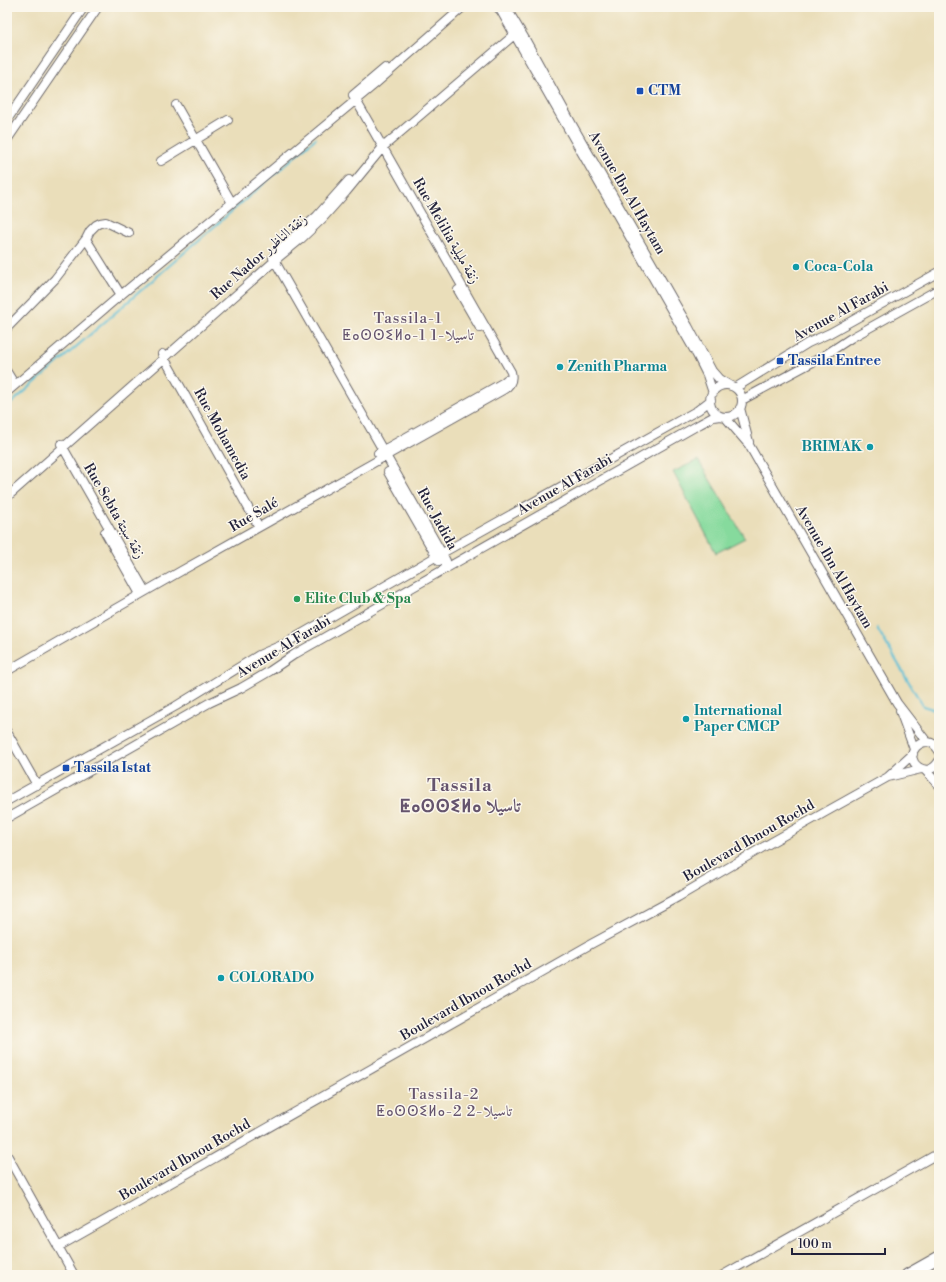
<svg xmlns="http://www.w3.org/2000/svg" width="946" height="1282" viewBox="0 0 946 1282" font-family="'Libre Bodoni',Amiri,'Noto Sans Tifinagh',serif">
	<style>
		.grass { fill: #86da9d; stroke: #547e6c }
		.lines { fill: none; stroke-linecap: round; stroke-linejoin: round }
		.stream { stroke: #5bc0d9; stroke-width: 2 }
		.minor-casing { stroke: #686467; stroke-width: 10 }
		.highway-casing { stroke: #686467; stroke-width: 13 }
		.minor { stroke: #fff; stroke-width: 8 }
		.highway { stroke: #fff; stroke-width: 11 }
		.transit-dot { fill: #1a4fb4; stroke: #fbf7ec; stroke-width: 1.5 }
		.culture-dot { fill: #0f9aa8; stroke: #fbf7ec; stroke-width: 1.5 }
		.leisure-dot { fill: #2e9e5b; stroke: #fbf7ec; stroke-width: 1.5 }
		.labels { text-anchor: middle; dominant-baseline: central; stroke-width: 3; stroke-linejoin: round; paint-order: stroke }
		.transit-label { font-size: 14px; font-weight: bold; fill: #164399; stroke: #fbf7ec; text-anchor: start }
		.street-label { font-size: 14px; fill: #22223b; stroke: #fbf7ec }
		.culture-label { font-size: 14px; font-weight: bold; fill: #0d838f; stroke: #fbf7ec; text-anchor: start }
		.leisure-label { font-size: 14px; font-weight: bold; fill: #27864d; stroke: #fbf7ec; text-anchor: start }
		.neighbourhood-label { font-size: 15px; letter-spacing: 1px; fill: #65546d; stroke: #fbf7ec }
		.district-label { font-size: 18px; font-weight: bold; letter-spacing: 1px; fill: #65546d; stroke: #fbf7ec }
	</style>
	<rect width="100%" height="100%" fill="#fbf7ec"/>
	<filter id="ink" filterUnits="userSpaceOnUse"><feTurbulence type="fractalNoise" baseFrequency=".025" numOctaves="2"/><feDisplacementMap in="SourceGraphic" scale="8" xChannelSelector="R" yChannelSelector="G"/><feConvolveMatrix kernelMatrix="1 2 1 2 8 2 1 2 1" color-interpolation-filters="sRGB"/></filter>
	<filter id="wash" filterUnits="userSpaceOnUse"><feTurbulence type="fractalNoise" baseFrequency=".012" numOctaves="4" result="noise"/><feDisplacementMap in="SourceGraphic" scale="16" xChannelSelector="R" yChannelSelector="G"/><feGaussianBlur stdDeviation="0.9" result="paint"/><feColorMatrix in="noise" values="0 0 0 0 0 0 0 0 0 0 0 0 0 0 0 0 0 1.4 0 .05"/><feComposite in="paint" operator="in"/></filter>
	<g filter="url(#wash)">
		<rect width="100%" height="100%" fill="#eadeba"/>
		<!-- grass -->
		<path class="grass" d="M698 460 745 538 716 553 673 472Z"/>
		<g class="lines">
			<!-- stream -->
			<path class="stream" d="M7 407 316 138
				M877 628 923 706 939 711"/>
		</g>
	</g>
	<g filter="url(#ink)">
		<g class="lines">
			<defs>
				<path id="minor" d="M497 7 501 11 697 355 707 375 713 393
					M506 7 525 39 574 128 688 326 712 371 719 379 731 386
					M353 95 385 68
					M176 105 232 203
					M7 120 84 7
					M7 140 98 7
					M161 161 228 120
					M86 239 121 295
					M275 253 317 216 349 180
					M273 258 444 557 446 561V569
					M458 290 480 328
					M7 328 55 279 86 239 90 231 96 225 100 223 106 222 129 233
					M162 354 259 527
					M7 372 15 385
					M710 401a16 16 0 1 1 32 0a16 16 0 1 1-32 0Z
					M735 388 808 343 830 333 939 272
					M7 392 116 299 374 85 463 7
					M742 400 822 357 851 338 939 289
					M740 408 749 442
					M725 417 749 445 897 703 927 742
					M61 444 145 591
					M378 453 504 382 506 380
					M388 472 439 561
					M7 497 279 257 301 239 322 219 346 192 383 147 520 30
					M105 532 140 594
					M7 671 181 571 503 390C510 386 513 380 511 372L353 95
					M900 711 914 749
					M7 732 37 785
					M939 751C936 746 933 742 927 742 922 742 919 744 916 747 903 762 928 781 939 761
					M925 770 939 785
					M888 777 921 769
					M7 801 176 706 259 655 284 644 437 556 698 410 711 400
					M7 818 209 703 241 688 270 671 295 654 700 424 713 417 720 416
					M7 1155 74 1275
					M58 1247 591 944 678 897 772 842 888 777 913 754
					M723 1275 939 1153"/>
				<path id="highway" d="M907 1275 939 1257
					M937 1275 939 1274"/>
			</defs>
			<!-- minor casing -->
			<use href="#minor" class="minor-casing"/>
			<!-- highway casing -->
			<use href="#highway" class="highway-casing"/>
			<!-- minor -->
			<use href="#minor" class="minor"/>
			<!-- highway -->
			<use href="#highway" class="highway"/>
		</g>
	</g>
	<!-- markers -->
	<g class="transit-dot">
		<rect x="636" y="87" width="8" height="8" rx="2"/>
		<rect x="776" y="357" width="8" height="8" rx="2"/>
		<rect x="62" y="764" width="8" height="8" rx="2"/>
	</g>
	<g class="culture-dot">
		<circle cx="796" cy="267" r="4"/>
		<circle cx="560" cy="367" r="4"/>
		<circle cx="870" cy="447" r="4"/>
		<circle cx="686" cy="719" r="4"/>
		<circle cx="221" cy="978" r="4"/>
	</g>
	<circle class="leisure-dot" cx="297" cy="599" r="4"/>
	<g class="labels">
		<!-- transit labels -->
		<g class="transit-label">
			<text x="648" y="91">CTM</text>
			<text x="788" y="361">Tassila Entree</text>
			<text x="74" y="768">Tassila Istat</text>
		</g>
		<!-- street labels -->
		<g class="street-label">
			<text transform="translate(627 193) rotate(60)">Avenue Ibn Al Haytam</text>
			<text transform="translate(446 231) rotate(60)">Rue Melilia زنقة مليلية</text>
			<text transform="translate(259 257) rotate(-41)">Rue Nador زنقة الناظور</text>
			<text transform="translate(841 312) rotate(-29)">Avenue Al Farabi</text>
			<text transform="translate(222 434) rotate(61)">Rue Mohamedia</text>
			<text transform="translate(565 485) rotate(-30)">Avenue Al Farabi</text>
			<text transform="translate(114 511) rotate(60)">Rue Sebta زنقة سبتة</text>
			<text transform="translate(254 515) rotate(-30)">Rue Salé</text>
			<text transform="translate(437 519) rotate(61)">Rue Jadida</text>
			<text transform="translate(834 567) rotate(60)">Avenue Ibn Al Haytam</text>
			<text transform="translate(284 647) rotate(-31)">Avenue Al Farabi</text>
			<text transform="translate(749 841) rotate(-30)">Boulevard Ibnou Rochd</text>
			<text transform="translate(466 1000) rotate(-30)">Boulevard Ibnou Rochd</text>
			<text transform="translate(185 1160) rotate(-30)">Boulevard Ibnou Rochd</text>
		</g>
		<!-- culture labels -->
		<g class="culture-label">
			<text x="804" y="267">Coca-Cola</text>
			<text x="568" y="367">Zenith Pharma</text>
			<text x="862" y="447" text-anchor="end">BRIMAK</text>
			<text x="694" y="711">International<tspan x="694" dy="16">Paper CMCP</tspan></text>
			<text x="229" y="978">COLORADO</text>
		</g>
		<!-- leisure labels -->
		<g class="leisure-label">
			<text x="305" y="599">Elite Club &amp; Spa</text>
		</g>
		<!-- neighbourhood labels -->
		<g class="neighbourhood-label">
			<text x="408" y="318">Tassila-1<tspan x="408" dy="17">ⵟⴰⵙⵙⵉⵍⴰ-1 1-تاسيلا</tspan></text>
			<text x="444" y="1094">Tassila-2<tspan x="444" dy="17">ⵟⴰⵙⵙⵉⵍⴰ-2 2-تاسيلا</tspan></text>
		</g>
		<!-- district labels -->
		<g class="district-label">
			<text x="460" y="785">Tassila<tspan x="460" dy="21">ⵟⴰⵙⵙⵉⵍⴰ تاسيلا</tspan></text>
		</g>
	</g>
	<!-- margin -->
	<rect width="946" height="1282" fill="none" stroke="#fbf7ec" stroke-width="24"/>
	<!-- scale -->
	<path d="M792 1248v6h93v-6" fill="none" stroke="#22223b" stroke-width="2"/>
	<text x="798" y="1248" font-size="12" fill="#22223b" stroke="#fbf7ec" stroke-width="3" paint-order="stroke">100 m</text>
</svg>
